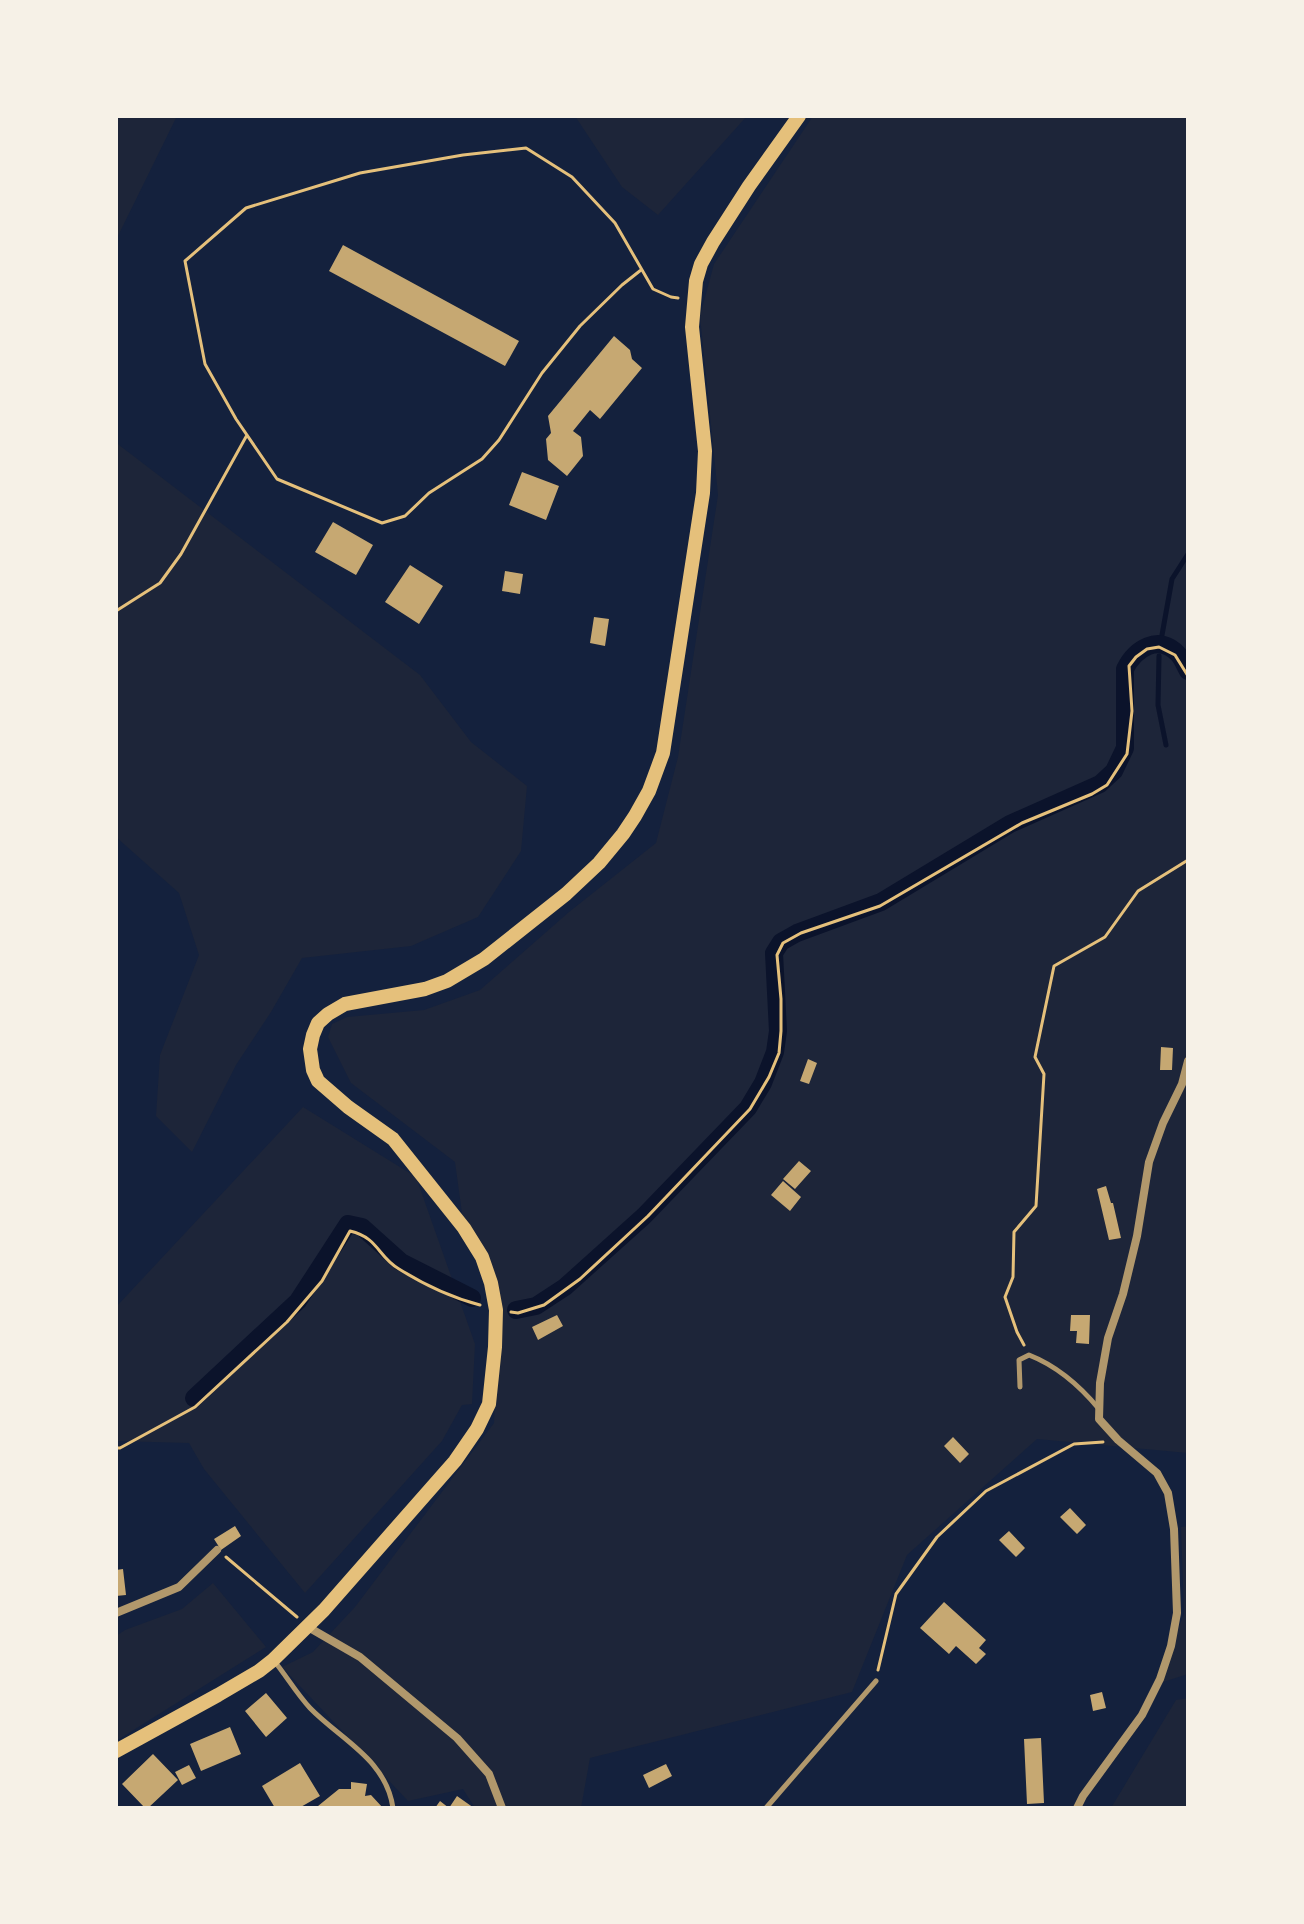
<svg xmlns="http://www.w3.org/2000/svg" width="1304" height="1924" viewBox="0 0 1304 1924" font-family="'Archivo Narrow',sans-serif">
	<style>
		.green { fill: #1d2539 }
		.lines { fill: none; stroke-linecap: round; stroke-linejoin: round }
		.stream { stroke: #0b132b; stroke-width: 5 }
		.canal { stroke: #0b132b; stroke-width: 18 }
		.building { fill: #c6a872 }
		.path { stroke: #e5c07b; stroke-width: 3 }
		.service { stroke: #b1986c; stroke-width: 5 }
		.minor { stroke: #b1986c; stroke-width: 8 }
		.secondary { stroke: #e5c07b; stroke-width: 14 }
	</style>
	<rect width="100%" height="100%" fill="#14213d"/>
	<!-- green -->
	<path class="green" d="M116 116H177L116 240Z
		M575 116H747L658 215 622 187Z
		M813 116H1188V1453L1037 1439 907 1555 852 1692 590 1758 581 1808H475L463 1789 408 1801 282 1667 313 1652 355 1607 494 1423 498 1307 464 1228 455 1162 351 1083 328 1037 332 1024 347 1017 424 1010 480 990 569 912 656 843 678 757 718 495 700 316 714 264Z
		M116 441 119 445 420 675 471 742 527 786 521 851 478 917 411 946 302 958 271 1012 236 1065 192 1152 156 1116 160 1055 199 955 179 893 116 837Z
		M303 1107 416 1177 475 1344 472 1404 462 1405 442 1441 305 1593 204 1469 189 1443 116 1441V1307Z
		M1188 1526V1674L1157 1684 1184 1614 1181 1527Z
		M213 1583 266 1647 116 1741V1636L125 1630 182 1609Z
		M1188 1698V1808H1111L1176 1700Z"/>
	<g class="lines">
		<!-- stream -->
		<path class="stream" d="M1162 635 1172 579 1188 554
			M1159 656 1158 705 1166 745"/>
		<!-- canal -->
		<path class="canal" d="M516 1310 536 1306 565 1287 644 1216 748 1108 763 1083 775 1052 778 1031 774 953 781 942 797 933 881 902 1010 824 1100 784 1114 771 1125 748V669C1135 649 1159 633 1178 654 1182 658 1185 666 1188 671
			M194 1398 298 1301 348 1224 362 1227 401 1262 472 1298"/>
	</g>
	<!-- building -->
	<path class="building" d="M343 245 519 341 505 366 329 271Z
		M614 336 630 350 632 359 642 368 600 419 590 410 573 431 581 437 583 456 567 476 548 460 546 439 551 433 548 416Z
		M522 472 559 486 546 520 509 505Z
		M333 522 373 545 356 575 315 552Z
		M410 565 443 586 419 624 385 602Z
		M505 571 523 574 520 594 502 591Z
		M594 617 609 619 605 646 590 643Z
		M1161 1047 1173 1048 1172 1070H1160Z
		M808 1059 817 1063 809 1084 800 1081Z
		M799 1161 811 1171 795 1189 783 1179Z
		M783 1181 801 1197 790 1211 771 1195Z
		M1106 1186 1111 1203H1113L1121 1238 1109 1240 1097 1189Z
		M557 1315 563 1326 538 1340 532 1327Z
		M1071 1315H1090L1089 1344 1076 1343 1077 1331H1070Z
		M953 1437 969 1454 960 1463 944 1446Z
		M1070 1508 1086 1525 1077 1534 1060 1517Z
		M235 1526 241 1536 221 1550 214 1539Z
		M1009 1531 1025 1548 1016 1557 999 1540Z
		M123 1569 126 1595 116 1596V1570Z
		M944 1602 986 1640 979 1648 986 1654 976 1664 956 1646 949 1654 920 1628Z
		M1102 1692 1106 1708 1093 1711 1090 1695Z
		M266 1693 287 1718 266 1737 245 1711Z
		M230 1727 241 1754 201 1771 190 1744Z
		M1041 1738 1044 1803 1027 1804 1024 1739Z
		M153 1754 178 1780 148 1808H145L122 1784Z
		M300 1763 320 1796 299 1808H275L262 1786Z
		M666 1764 672 1776 649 1788 643 1775Z
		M189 1765 196 1778 182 1785 175 1772Z
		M351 1782 367 1784 365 1796 371 1795 383 1808H320L318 1806 339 1789H351Z
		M457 1796 474 1808H435L440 1801 449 1808Z"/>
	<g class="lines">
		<!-- path -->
		<path class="path" d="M641 270 622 285 580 326 542 373 499 440 482 459 429 493 405 516 382 523 277 479 236 419 205 364 185 261 246 208 360 173 463 155 526 148 572 177 615 223 653 289 671 297 678 298
			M116 611 160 583 181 554 247 435
			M511 1312 518 1313 544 1305 580 1279 648 1216 750 1109 769 1077 779 1053 781 1031V999L777 955 783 943 801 933 880 906 1022 823 1092 794 1107 785 1127 754 1132 711 1129 666 1136 657 1147 649 1159 647 1175 655 1188 676
			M1024 1345 1017 1332 1005 1297 1013 1277 1014 1232 1036 1206 1044 1074 1035 1057 1054 966 1105 937 1138 891 1188 860
			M116 1448H120L195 1407 287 1322 322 1281 350 1231C379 1238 377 1256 399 1269 423 1284 453 1298 480 1305
			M226 1557 297 1617
			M878 1670 896 1594 937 1537 986 1491 1074 1444 1103 1442"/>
		<!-- service -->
		<path class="service" d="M1020 1387 1019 1360 1029 1355C1057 1366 1080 1386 1099 1409
			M275 1662C287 1677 297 1694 310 1708 341 1740 386 1759 393 1808
			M766 1808 876 1681"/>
		<!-- minor -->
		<path class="minor" d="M116 1613 179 1587 217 1550
			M308 1627 360 1657 457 1738 489 1774 502 1808
			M1077 1808 1083 1796 1142 1715 1160 1679 1171 1646 1177 1613 1174 1529 1168 1493 1157 1473 1118 1440 1099 1419 1100 1383 1108 1338 1123 1294 1137 1236 1149 1162 1163 1123 1182 1084 1188 1061"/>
		<!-- secondary -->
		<path class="secondary" d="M116 1751 218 1695 259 1671 273 1660 324 1610 455 1461 477 1429 489 1404 495 1347 496 1310 491 1283 482 1257 464 1228 393 1139 348 1107 318 1081 313 1070 310 1049 313 1035 318 1023 328 1014 345 1004 425 989 447 981 484 959 566 894 599 863 623 834 635 816 649 791 663 753 703 493 705 451 692 327 696 281 701 264 713 242 749 186 799 116"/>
	</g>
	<!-- border -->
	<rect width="1304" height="1924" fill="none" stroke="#f6f1e7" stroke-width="236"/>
</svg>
